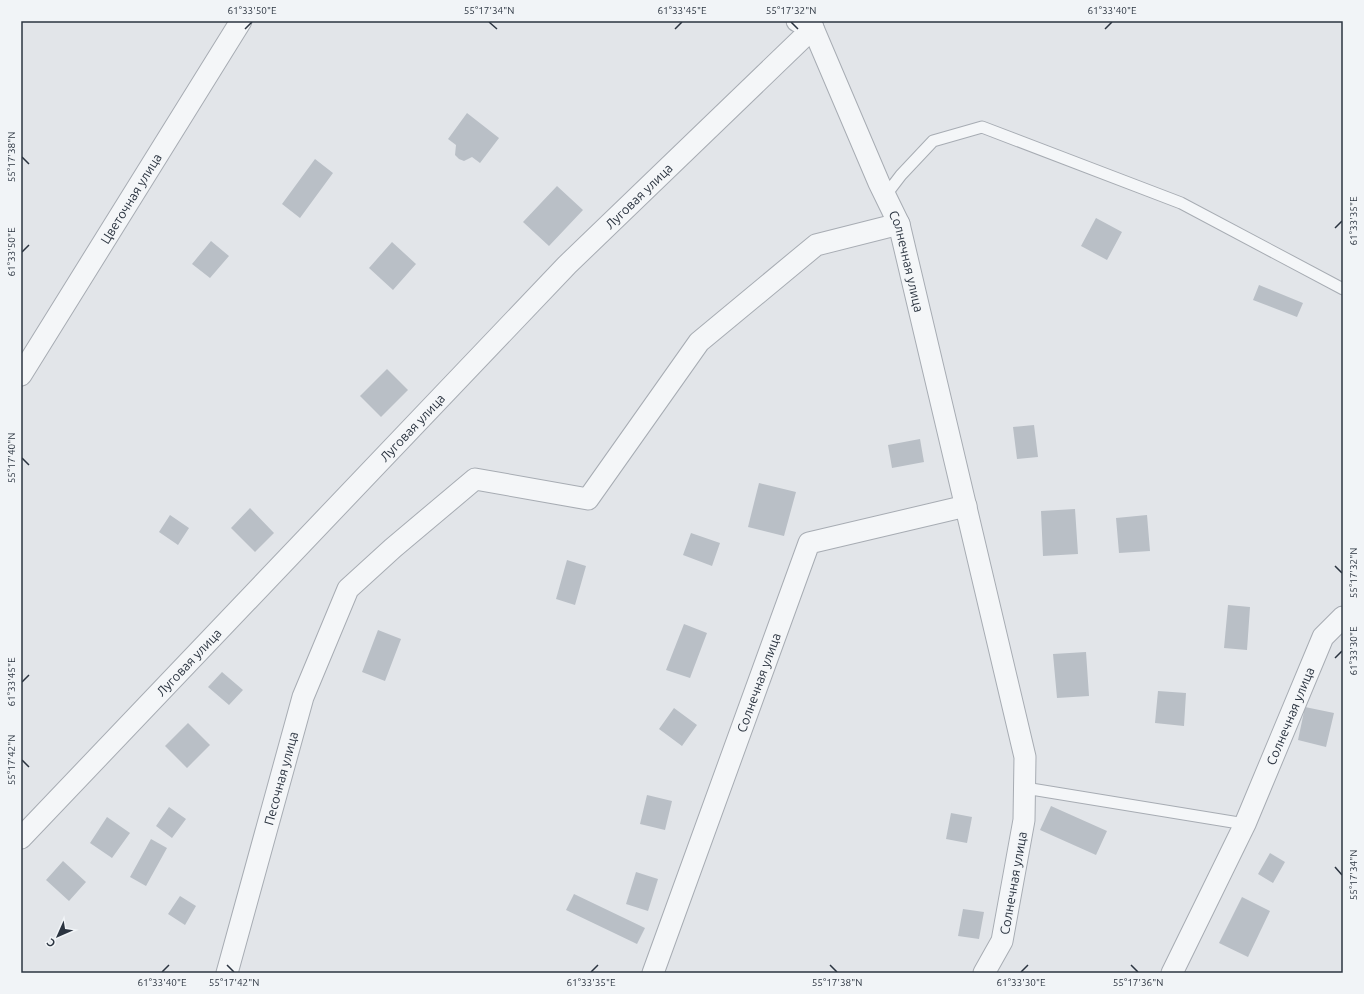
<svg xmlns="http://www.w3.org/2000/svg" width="1364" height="994" viewBox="0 0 1364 994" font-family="Ubuntu,sans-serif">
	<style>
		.building { fill: #b9bfc6 }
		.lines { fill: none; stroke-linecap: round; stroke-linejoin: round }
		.lane-casing { stroke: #a7acb3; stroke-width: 13 }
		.street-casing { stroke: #a7acb3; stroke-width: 23 }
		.lane { stroke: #f4f6f8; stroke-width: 11 }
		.street { stroke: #f4f6f8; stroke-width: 21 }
		.ticks { fill: none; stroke: #2b3440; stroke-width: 1.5 }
		.labels { text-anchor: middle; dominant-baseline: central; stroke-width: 3.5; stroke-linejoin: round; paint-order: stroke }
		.street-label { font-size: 13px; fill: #2b3440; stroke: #f1f4f7 }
		.neatline { fill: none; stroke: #2b3440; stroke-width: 1.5 }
		.ticks-label { font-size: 10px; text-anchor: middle; fill: #2b3440 }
	</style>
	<rect width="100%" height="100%" fill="#e2e5e9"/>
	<!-- building -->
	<path class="building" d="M467 113 499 138 480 163 472 157 464 161 459 159 455 155 456 145 448 139Z
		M315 159 333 173 300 218 282 204Z
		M557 186 583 210 549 246 523 222Z
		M1096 218 1122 232 1107 260 1081 246Z
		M211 241 229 256 210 278 192 264Z
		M392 242 416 264 393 290 369 268Z
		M1259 285 1303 303 1297 317 1253 300Z
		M387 369 408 390 381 417 360 396Z
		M1034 425 1038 457 1017 459 1013 427Z
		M920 439 924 462 892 468 888 445Z
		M759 483 796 492 784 536 748 527Z
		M250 508 274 533 255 552 231 528Z
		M1075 509 1078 554 1043 556 1041 511Z
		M170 515 189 528 178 545 159 532Z
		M1147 515 1150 551 1119 553 1116 518Z
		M691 533 720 543 712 566 683 555Z
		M567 560 586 566 575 605 556 599Z
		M1228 605 1250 607 1247 650 1224 648Z
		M684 624 707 633 690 678 666 670Z
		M378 630 401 639 385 681 362 672Z
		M1086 652 1089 696 1057 698 1053 654Z
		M222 672 243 690 229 705 208 687Z
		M1158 691 1186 693 1184 726 1155 723Z
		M1305 707 1334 713 1326 747 1298 740Z
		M674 708 697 725 682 746 659 729Z
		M188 723 210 745 187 768 165 746Z
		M647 795 672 801 665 830 640 824Z
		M1051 806 1107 831 1096 855 1040 830Z
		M169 807 186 819 172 838 156 826Z
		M951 813 972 817 967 843 946 839Z
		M107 817 130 833 112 858 90 843Z
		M151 839 167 848 146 886 130 877Z
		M1270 853 1285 862 1273 883 1258 874Z
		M63 861 86 882 69 901 46 880Z
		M636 872 658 879 648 911 626 904Z
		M574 894 645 928 637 944 566 910Z
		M180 896 196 906 185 925 168 914Z
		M1242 897 1270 911 1248 957 1219 943Z
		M963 909 984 912 979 939 958 936Z"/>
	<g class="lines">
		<defs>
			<path id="lane" d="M885 196 901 175 933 141 982 127 1181 203 1343 289
				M1025 788 1245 824"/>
			<g id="street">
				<path d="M797 21 813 28"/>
				<path id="s1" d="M813 28 879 183 899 224 1025 757 1024 820 1002 941 984 973"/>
				<path id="s2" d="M21 375 241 21"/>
				<path id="s3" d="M21 838 567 265 813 28"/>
				<path id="s4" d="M227 973 303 697 348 589 393 548 475 479 588 499 699 342 816 245 899 224"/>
				<path id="s5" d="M653 973 809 543 966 506"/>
				<path id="s6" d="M1172 973 1245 824 1323 637 1343 617"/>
			</g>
		</defs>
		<!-- lane casing -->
		<use href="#lane" class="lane-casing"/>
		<!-- street casing -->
		<use href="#street" class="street-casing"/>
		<!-- lane -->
		<use href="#lane" class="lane"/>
		<!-- street -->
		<use href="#street" class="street"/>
	</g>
	<!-- ticks -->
	<path class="ticks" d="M489 22 497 29M791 22 798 29M245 29 252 22M675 29 682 22M1105 29 1112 22M22 157 29 164M1335 228 1342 221M22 252 29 245M22 458 29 465M1335 566 1342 573M1335 658 1342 651M22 682 29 675M22 760 29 767M1335 867 1342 875M227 965 234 972M830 965 837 972M1131 965 1138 972M162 972 169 965M591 972 598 965M1021 972 1028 965"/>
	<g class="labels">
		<!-- street labels -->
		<g class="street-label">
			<text stroke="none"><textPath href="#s3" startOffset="891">Луговая улица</textPath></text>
			<text stroke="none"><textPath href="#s2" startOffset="208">Цветочная улица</textPath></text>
			<text stroke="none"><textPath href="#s1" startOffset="252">Солнечная улица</textPath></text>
			<text stroke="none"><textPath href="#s3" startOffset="567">Луговая улица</textPath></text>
			<text stroke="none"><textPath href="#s3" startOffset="243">Луговая улица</textPath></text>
			<text stroke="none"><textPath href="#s5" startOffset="309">Солнечная улица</textPath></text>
			<text stroke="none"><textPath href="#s6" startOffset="283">Солнечная улица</textPath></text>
			<text stroke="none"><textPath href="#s4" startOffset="202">Песочная улица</textPath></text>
			<text transform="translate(1013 883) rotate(-80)">Солнечная улица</text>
		</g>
	</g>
	<!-- border -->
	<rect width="1364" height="994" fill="none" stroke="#f1f4f7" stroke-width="44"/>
	<!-- north arrow -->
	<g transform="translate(58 936) rotate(225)" stroke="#f1f4f7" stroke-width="3" paint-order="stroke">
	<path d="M0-3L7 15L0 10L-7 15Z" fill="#2b3440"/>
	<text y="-6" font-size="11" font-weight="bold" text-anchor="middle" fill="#2b3440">С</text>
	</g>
	<rect x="22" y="22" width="1320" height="950" class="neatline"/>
	<g class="ticks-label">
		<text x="252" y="14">61°33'50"E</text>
		<text x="489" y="14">55°17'34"N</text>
		<text x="682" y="14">61°33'45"E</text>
		<text x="791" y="14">55°17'32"N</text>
		<text x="1112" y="14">61°33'40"E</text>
		<text transform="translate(11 157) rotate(-90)" y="4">55°17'38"N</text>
		<text transform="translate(1353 221) rotate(-90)" y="4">61°33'35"E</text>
		<text transform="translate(11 252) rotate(-90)" y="4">61°33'50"E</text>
		<text transform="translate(11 458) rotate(-90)" y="4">55°17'40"N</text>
		<text transform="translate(1353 573) rotate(-90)" y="4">55°17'32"N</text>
		<text transform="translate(1353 651) rotate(-90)" y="4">61°33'30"E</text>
		<text transform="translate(11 682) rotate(-90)" y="4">61°33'45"E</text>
		<text transform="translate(11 760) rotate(-90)" y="4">55°17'42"N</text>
		<text transform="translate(1353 875) rotate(-90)" y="4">55°17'34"N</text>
		<text x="162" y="986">61°33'40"E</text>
		<text x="234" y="986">55°17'42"N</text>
		<text x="591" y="986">61°33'35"E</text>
		<text x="837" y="986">55°17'38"N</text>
		<text x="1021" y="986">61°33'30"E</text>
		<text x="1138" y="986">55°17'36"N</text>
	</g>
</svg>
